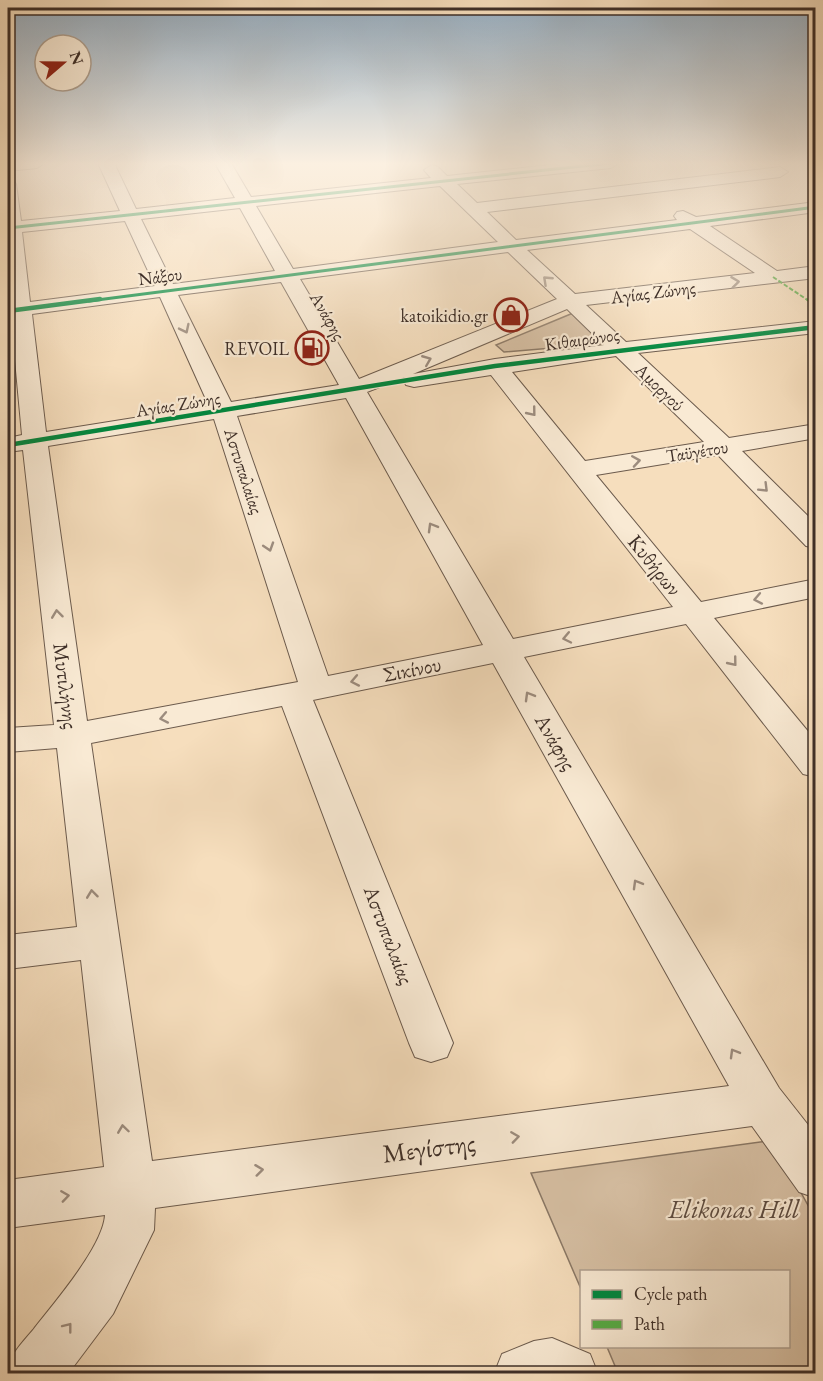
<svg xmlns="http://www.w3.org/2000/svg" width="823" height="1381" viewBox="0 0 823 1381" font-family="'EB Garamond',serif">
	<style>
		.green { fill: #d7c0a4; stroke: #8a7866; stroke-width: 1.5 }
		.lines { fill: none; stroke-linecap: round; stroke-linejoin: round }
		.minor-casing { stroke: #6c5b4d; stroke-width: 2 }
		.major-casing { stroke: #3e2f28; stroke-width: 2 }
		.minor { fill: #f9ead4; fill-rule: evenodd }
		.major { fill: #f6debd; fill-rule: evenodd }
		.quiet-far1 { stroke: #55ab44; stroke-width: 2; stroke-dasharray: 4.5 2; stroke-linecap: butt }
		.quiet { stroke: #55ab44; stroke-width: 3; stroke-dasharray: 6 3; stroke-linecap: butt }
		.cycleway-far1-casing { stroke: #f9ead4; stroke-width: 5 }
		.cycleway-casing { stroke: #f9ead4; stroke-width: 7 }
		.cycleway-far1 { stroke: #00873e; stroke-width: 3 }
		.cycleway { stroke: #00873e; stroke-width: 4.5 }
		.oneway { stroke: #9c8c7e }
		.labels { text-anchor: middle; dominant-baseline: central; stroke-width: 4.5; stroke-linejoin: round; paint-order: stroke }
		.far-street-label { font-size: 18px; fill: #3e2f28; stroke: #f9ead4 }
		.far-poi-label { font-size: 18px; fill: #3e2f28; stroke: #f9ead4; text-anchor: end }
		.street-label { font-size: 21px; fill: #3e2f28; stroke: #f9ead4 }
		.near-street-label { font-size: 26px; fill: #3e2f28; stroke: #f9ead4 }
		.near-park-label { font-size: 26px; font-style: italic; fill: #5d4c41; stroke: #f9ead4 }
	</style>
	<rect width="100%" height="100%" fill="#f6debd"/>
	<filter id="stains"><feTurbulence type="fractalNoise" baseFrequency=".00333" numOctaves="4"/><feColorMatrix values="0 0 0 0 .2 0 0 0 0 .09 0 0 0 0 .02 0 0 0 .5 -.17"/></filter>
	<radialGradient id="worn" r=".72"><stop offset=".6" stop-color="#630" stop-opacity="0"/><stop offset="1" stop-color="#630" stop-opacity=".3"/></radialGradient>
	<!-- green -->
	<path class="green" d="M578 311 612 343 504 352 496 345Z
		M767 1141 779 1153 815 1218V1373H618L607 1347 788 1346V1272H582L581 1289 531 1173Z"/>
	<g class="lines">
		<defs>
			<path id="minor" d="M98 163H114L136 209 235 198 215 163H231L251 197 431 178 424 170 432 165 438 167 447 176 568 163H619L611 168 457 184 477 203 780 167 788 172 780 177 487 212 516 240 677 220 674 216 677 212 683 211 696 217 816 202V212L710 226 777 271 816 266V278L586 305 626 342 816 321V333L638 353 729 438 816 424V438L742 451 816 524V548L806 546 718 455 596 475 701 602 816 579V597L714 618 816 741V777L803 774 686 624 524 657 779 1088 816 1135V1198L799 1192 752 1126 155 1208 154 1230 113 1314 68 1374H8C8 1356 23 1342 33 1330 53 1304 103 1247 105 1215L8 1228V1180L104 1167 81 960 8 969V935L77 927 57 748 8 752V728L54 725 23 450 8 452V438L22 435 11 317H8V305H10L8 272V179L14 181 16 184 21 221 120 211ZM440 186 498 242 293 269 256 206ZM240 208 275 271 173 284 141 219ZM125 221 155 286 30 302 22 232ZM690 229 755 273 575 294 527 250ZM508 252 557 299 359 379 300 279ZM281 282 339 385 231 402 178 295ZM160 297 209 406 46 432 32 314ZM567 309 604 345 495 359 413 374ZM616 356 704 442 585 461 512 372ZM491 375 673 607 513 639 367 392 405 377 403 380 406 385 414 387ZM346 398 483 645 328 676 237 416ZM214 419 298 682 87 721 48 446ZM493 663 729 1086 152 1161 91 743 282 706 409 1043 415 1057 431 1062 447 1057 453 1043 313 700Z
				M552 1338 590 1354 598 1374H494L502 1354 534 1341Z"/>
			<path id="major" d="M8 163H45L37 168 8 171Z"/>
		</defs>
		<!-- minor casing -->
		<use href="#minor" class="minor-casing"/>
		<!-- major casing -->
		<use href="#major" class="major-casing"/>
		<!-- minor -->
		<use href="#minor" class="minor"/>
		<!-- major -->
		<use href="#major" class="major"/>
		<!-- quiet-far1 -->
		<path class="quiet-far1" d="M773 277 809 301"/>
		<!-- quiet -->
		<path class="quiet" d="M807 299 816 305"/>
		<defs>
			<path id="cycleway-far1" d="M8 228 611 163
				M89 301 816 207"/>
			<path id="cycleway" d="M8 311 100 299
				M8 445 495 366 816 327"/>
		</defs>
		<!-- cycleway-far1 casing -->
		<use href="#cycleway-far1" class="cycleway-far1-casing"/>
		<!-- cycleway casing -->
		<use href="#cycleway" class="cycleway-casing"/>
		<!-- cycleway-far1 -->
		<use href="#cycleway-far1" class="cycleway-far1"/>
		<!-- cycleway -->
		<use href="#cycleway" class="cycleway"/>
	</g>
	<!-- one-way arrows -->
	<defs><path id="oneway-chevron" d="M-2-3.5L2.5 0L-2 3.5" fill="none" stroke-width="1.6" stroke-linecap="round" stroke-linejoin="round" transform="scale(1.5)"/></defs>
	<g class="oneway">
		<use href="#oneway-chevron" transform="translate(547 280) rotate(-137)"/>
		<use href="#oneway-chevron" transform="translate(735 282) rotate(-7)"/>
		<use href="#oneway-chevron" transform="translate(185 329) rotate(64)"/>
		<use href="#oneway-chevron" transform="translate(427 360) rotate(-22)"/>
		<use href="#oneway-chevron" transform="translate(532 412) rotate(51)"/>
		<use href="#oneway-chevron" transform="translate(636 461) rotate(-9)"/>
		<use href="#oneway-chevron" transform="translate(764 488) rotate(45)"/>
		<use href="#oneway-chevron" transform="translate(432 527) rotate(-120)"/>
		<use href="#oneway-chevron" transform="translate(269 547) rotate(72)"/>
		<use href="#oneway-chevron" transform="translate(758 599) rotate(169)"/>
		<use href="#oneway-chevron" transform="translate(57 614) rotate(-97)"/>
		<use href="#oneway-chevron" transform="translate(567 638) rotate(168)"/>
		<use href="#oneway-chevron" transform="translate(733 662) rotate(51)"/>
		<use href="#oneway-chevron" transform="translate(355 681) rotate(169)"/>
		<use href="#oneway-chevron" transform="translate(529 696) rotate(-120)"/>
		<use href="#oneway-chevron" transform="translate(164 718) rotate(169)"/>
		<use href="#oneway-chevron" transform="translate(637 884) rotate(-120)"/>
		<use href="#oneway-chevron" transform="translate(92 894) rotate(-97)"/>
		<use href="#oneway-chevron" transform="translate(734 1053) rotate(-120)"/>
		<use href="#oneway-chevron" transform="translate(123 1129) rotate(-98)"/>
		<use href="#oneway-chevron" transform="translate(515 1137) rotate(-8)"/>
		<use href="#oneway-chevron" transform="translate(259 1170) rotate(-7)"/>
		<use href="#oneway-chevron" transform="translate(65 1196) rotate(-8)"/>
		<use href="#oneway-chevron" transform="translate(68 1327) rotate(-52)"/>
	</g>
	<!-- sky -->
	<linearGradient id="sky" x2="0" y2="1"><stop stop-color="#94adc2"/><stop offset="0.46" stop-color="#fbf0e1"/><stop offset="1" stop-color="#fbf0e1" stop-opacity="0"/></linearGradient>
	<rect width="823" height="356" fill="url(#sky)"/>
	<!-- icons -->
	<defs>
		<symbol id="shop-ring" viewBox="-11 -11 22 22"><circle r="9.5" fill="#f9ead4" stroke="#8f2418" stroke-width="1.5"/><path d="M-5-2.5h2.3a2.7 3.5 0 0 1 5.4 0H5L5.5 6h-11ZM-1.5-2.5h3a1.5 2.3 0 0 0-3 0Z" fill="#8f2418"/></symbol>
		<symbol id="fuel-ring" viewBox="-11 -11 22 22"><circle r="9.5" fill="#f9ead4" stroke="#8f2418" stroke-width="1.5"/><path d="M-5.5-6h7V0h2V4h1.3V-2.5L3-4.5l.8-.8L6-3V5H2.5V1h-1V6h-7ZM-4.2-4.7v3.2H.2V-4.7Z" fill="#8f2418"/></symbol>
	</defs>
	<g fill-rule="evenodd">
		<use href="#shop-ring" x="492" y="296" width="38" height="38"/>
		<use href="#fuel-ring" x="293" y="329" width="38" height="38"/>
	</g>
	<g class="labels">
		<!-- far-street labels -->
		<g class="far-street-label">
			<text transform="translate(160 276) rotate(-7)">Νάξου</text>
			<text transform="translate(653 292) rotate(-7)">Αγίας Ζώνης</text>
			<text transform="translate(328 316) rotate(60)">Ανάφης</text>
			<text transform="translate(582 339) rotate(-8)">Κιθαιρώνος</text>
			<text transform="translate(660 387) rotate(44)">Αμοργού</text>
			<text transform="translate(178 404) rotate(-9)">Αγίας Ζώνης</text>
			<text transform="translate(697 451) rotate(-9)">Ταϋγέτου</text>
			<text transform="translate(244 471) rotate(72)">Αστυπαλαίας</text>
		</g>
		<!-- far-poi labels -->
		<g class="far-poi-label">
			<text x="488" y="315">katoikidio.gr</text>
			<text x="289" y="348">REVOIL</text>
		</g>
		<!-- street labels -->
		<g class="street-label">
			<text transform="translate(655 565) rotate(51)">Κυθήρων</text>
			<text transform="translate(412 669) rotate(-11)">Σικίνου</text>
			<text transform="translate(66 686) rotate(83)">Μυτιλήνης</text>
			<text transform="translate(556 742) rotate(60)">Ανάφης</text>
			<text transform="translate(389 935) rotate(69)">Αστυπαλαίας</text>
		</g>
		<!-- near-street labels -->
		<g class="near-street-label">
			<text transform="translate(429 1148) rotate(-7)">Μεγίστης</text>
		</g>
		<!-- near-park labels -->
		<g class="near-park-label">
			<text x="734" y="1209">Elikonas Hill</text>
		</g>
	</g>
	<!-- margin -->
	<rect width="823" height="1381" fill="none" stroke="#f6debd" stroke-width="30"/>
	<rect x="9" y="9" width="805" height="1363" fill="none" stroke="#3e2f28" stroke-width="3"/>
	<rect x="15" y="15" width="793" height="1351" fill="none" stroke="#3e2f28" stroke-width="1.5"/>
	<!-- legend -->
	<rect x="580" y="1270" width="210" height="78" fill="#f9ead4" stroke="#ae9f8f" stroke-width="1.5"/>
	<rect x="592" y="1290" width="30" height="9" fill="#00873e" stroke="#ae9f8f" stroke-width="1.5"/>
	<text x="634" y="1300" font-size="18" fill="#3e2f28">Cycle path</text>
	<rect x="592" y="1320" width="30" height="9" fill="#55ab44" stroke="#ae9f8f" stroke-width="1.5"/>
	<text x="634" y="1330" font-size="18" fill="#3e2f28">Path</text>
	<!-- north arrow -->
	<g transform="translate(63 63) rotate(70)"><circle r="28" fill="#f9ead4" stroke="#ae9f8f" stroke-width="1.5"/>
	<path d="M0-4.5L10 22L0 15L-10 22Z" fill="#8f2418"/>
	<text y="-9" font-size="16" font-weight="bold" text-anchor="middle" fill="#3e2f28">N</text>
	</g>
	<rect width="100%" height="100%" filter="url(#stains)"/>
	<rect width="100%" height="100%" fill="url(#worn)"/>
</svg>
